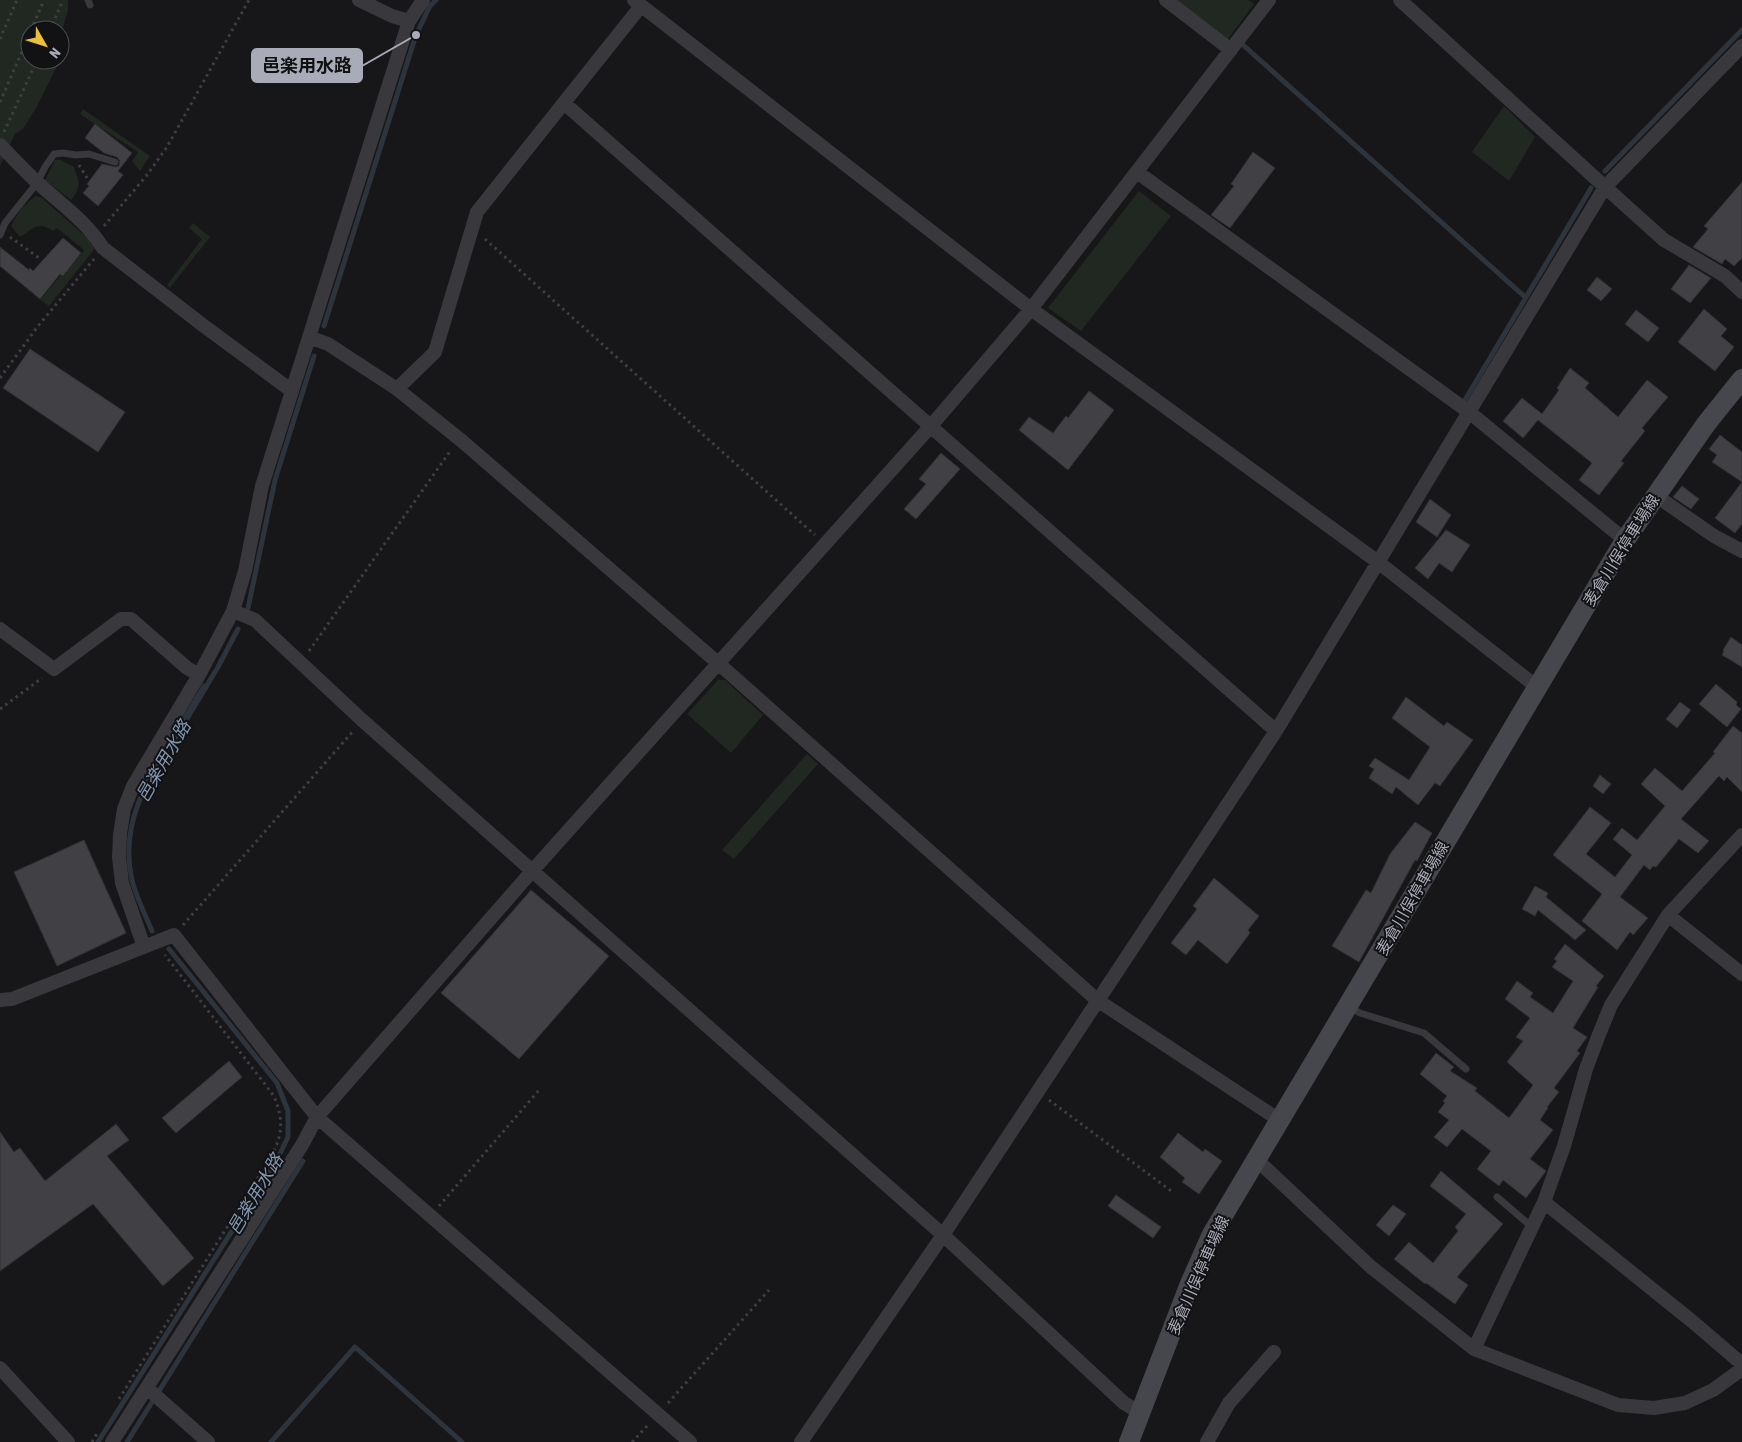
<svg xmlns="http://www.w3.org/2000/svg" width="1742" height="1442" viewBox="0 0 1742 1442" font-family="'Asap Condensed','Noto Sans JP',sans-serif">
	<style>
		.green { fill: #212822 }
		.water { fill: #2d343c }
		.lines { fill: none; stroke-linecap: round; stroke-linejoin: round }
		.stream { stroke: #2d343c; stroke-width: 5 }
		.building { fill: #414145; stroke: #313034 }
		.path { stroke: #3e3f44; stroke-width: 3; stroke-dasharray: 2.5 4; stroke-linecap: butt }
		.service { stroke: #38383d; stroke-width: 7 }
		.minor { stroke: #38383d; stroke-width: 14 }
		.secondary { stroke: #46474d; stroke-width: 20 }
		.labels { text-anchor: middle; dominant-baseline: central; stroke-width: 4; stroke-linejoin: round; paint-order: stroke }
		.street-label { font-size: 16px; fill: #a9acb8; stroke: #121113 }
		.water-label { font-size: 18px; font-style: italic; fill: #8197b1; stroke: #121113 }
		.leader { fill: none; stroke: #a9acb8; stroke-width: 2 }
		.callout-dot { fill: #a9acb8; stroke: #121113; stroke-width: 2 }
		.callout { fill: #a9acb8; stroke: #a9acb8; stroke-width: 2 }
		.callout-label { font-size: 18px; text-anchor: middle; font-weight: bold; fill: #111 }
	</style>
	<rect width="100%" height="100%" fill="#171618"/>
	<!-- green -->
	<path class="green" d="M0 0H68V10L60 38V30H30V60H60L36 108 23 129 15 134 0 166Z
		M1171 0H1248L1254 4 1228 39 1220 37Z
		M1504 106 1535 137 1509 181 1472 152Z
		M83 109 150 156 140 171 132 161 138 152 80 114Z
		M55 160H61L74 167C79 182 82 186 71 200L45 180Z
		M1139 191 1171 216 1081 331 1048 308Z
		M36 196 42 198 92 242 96 247 49 306 40 300 61 275 63 277 84 250 57 228 53 231C38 221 34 228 20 237L11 226C16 214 25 204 36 196Z
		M193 223 210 237 170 288 167 285 202 239 189 228Z
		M718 680H725L763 715 731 753 687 714Z
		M807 754 818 764 734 859 722 850Z"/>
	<!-- water -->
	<path class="water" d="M203 683 209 687 177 740 170 737Z"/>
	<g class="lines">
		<!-- stream -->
		<path class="stream" d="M1242 44 1525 297
			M1605 171 1742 30
			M324 326 416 35 430 6 436 0
			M1465 400 1591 188
			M248 608 275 480 314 356
			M204 690 218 667 238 629
			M152 931C145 914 136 897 132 880 119 823 148 779 177 733
			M98 1442 277 1160 288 1137V1111L277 1083 169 949
			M127 1442 303 1161
			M271 1442 355 1347 462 1442"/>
	</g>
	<!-- building -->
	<path class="building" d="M95 124 132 153 118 171 123 175 98 206 83 193 89 186 87 184 102 164 116 167 119 166 120 161 117 157 104 153 85 138Z
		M1253 152 1275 168 1230 228 1211 215 1234 186 1231 184Z
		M1742 182V258L1734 266 1725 259 1722 264 1693 247 1708 229 1704 226Z
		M63 238 81 253 63 276 60 274 40 299 0 266V247L29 270 30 268 33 271Z
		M1689 265 1711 278 1690 303 1671 289Z
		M1597 277 1612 289 1601 301 1587 290Z
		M1704 309 1727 329 1721 336 1734 347 1715 371 1678 342Z
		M1636 310 1659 328 1648 342 1625 324Z
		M30 349 125 412 98 452 3 388Z
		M1570 368 1589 383 1585 388 1618 417 1647 380 1668 397 1642 428 1645 431 1621 461 1624 463 1599 495 1579 480 1592 463 1538 420 1523 438 1503 421 1522 398 1542 414 1559 390 1557 388Z
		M1089 391 1114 410 1068 470 1019 430 1029 417 1053 433 1066 416 1068 418Z
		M1720 435 1742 452V524L1735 533 1715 518 1742 482 1712 462 1717 455 1709 449Z
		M941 453 960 469 916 519 904 509 926 484 919 479Z
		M1682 486 1699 499 1691 509 1673 497Z
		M1430 499 1451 515 1437 537 1416 522Z
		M1446 530 1470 545 1452 572 1439 563 1428 579 1415 568Z
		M1731 637 1742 645V667L1722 655 1724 651 1723 650Z
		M1716 684 1737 702 1736 705 1741 709 1727 727 1699 704Z
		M1406 697 1444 726 1447 722 1473 740 1440 786 1435 783 1418 805 1396 787 1392 794 1369 778 1374 769 1369 766 1375 758 1409 780 1430 747 1392 718Z
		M1680 702 1691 710 1677 728 1666 719Z
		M1733 726 1742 733V792L1727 777 1724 781 1719 776 1681 819 1709 841 1698 853 1679 839 1656 867 1653 866 1650 870 1644 865 1620 897 1648 918 1633 935 1630 932 1617 950 1582 921 1602 894 1553 855 1590 807 1611 823 1586 854 1615 877 1632 855 1613 839 1622 828 1637 840 1665 806 1641 784 1655 768 1682 791 1715 753 1713 752Z
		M1600 775 1611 784 1603 794 1593 786Z
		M1415 822 1432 833 1417 861 1415 860 1359 962 1332 946 1366 890 1371 893 1390 854Z
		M84 840 126 933 57 966 14 872Z
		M1214 878 1259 916 1248 930 1250 933 1227 964 1198 940 1186 955 1171 943 1197 909 1193 906Z
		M1535 886 1548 893 1546 897 1586 930 1575 940 1538 910 1535 916 1522 909Z
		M531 890 609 956 519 1059 441 993Z
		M1565 944 1604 976 1596 986 1598 987 1573 1028 1587 1037 1577 1051 1580 1053 1554 1088 1559 1092 1547 1107 1548 1108 1540 1120 1553 1130 1530 1159 1546 1171 1526 1198 1503 1180 1499 1186 1477 1169 1491 1151 1462 1129 1447 1147 1434 1137 1449 1120 1438 1112 1445 1103 1443 1101 1447 1096 1420 1074 1436 1053 1454 1067 1450 1071 1477 1088 1475 1091 1509 1118 1533 1085 1507 1062 1523 1041 1516 1037 1530 1018 1505 999 1517 981 1533 993 1530 997 1553 1013 1573 981 1552 967 1557 961 1554 959Z
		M229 1061 242 1077 176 1133 162 1118Z
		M116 1124 129 1140 107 1156 194 1258 163 1286 93 1204 0 1271V1132L14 1152 20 1148 45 1181Z
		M1178 1133 1203 1152 1205 1149 1222 1161 1199 1194 1182 1182 1185 1178 1160 1157Z
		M1441 1171 1503 1224 1457 1277 1468 1285 1455 1304 1426 1283 1425 1284 1394 1259 1409 1242 1433 1263 1458 1231 1455 1227 1466 1214 1430 1186Z
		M1116 1195 1161 1227 1153 1238 1108 1206Z
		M1393 1205 1406 1214 1389 1236 1376 1225Z"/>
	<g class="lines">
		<!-- path -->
		<path class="path" d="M31 30 44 0
			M50 30 63 0
			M0 39 17 0
			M0 102 30 33
			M4 132 37 60
			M79 165 87 178
			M104 226 147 175 167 147 249 0
			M10 237 39 258
			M485 239 815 535
			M0 378 38 326 94 259
			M309 651 451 450
			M0 709 42 678
			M183 925 354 730
			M1049 1100 1174 1193
			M439 1206 540 1089
			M119 1399 268 1162C282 1137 285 1124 274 1096L165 955
			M668 1403 769 1290
			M92 1442 98 1432
			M632 1442 649 1424"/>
		<!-- service -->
		<path class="service" d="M88 0 90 5
			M0 235 5 223 37 183 45 167 54 154 63 153 76 155 89 154 115 162
			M1349 1007 1360 1013 1424 1033 1466 1069
			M1497 1197 1532 1227"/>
		<!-- minor -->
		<path class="minor" d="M359 0 392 16 409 21
			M634 0 1031 309 1378 562 1537 687
			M1166 0 1231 50
			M1400 0 1605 187 1664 240 1725 276 1742 292
			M564 103 1276 731
			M0 145C13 158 25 171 38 183 61 204 87 222 103 248L204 326 292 391
			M1137 172 1469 412 1625 540
			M309 337 328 344 397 389 462 441 718 663 1097 1000 1281 1121
			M397 389 435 352 477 212 641 6
			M1655 495 1714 536 1742 551
			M233 611 255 620 362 720 943 1235 1124 1403 1140 1413
			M0 629 54 669 121 619H131L187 668 199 675
			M1668 915 1742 974
			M144 947 122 883 119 857 120 834 124 809 133 786 199 675 233 611 245 571 262 486 409 21 423 0
			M0 1000 12 999 174 935 317 1117 690 1442
			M1257 1160 1371 1267 1474 1349 1618 1405 1654 1408 1685 1403 1713 1390 1742 1369
			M1544 1202 1693 1322 1742 1364
			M1474 1349 1544 1202 1564 1146 1586 1069 1598 1037 1611 1005 1668 915 1742 835
			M0 1368 68 1442
			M147 1388 208 1442
			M112 1442 302 1145 317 1117 533 870 930 427 1031 309 1269 0
			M801 1442 943 1235 1276 731 1605 187 1742 46
			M1207 1442 1229 1403 1274 1352"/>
		<!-- secondary -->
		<path class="secondary" d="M1129 1442 1189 1286 1212 1234 1625 540 1706 424 1742 379"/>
	</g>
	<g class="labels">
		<!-- street labels -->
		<g class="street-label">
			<text transform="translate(1621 550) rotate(-58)">麦倉川俣停車場線</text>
			<text transform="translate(1412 898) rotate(-60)">麦倉川俣停車場線</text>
			<text transform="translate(1198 1275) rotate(-66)">麦倉川俣停車場線</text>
		</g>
		<!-- water labels -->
		<g class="water-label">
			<text transform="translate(163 761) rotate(-60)">邑楽用水路</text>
			<text transform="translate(255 1194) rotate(-59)">邑楽用水路</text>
		</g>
	</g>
	<!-- callouts -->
	<path class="leader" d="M416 35L362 66"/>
	<circle class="callout-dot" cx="416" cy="35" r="5"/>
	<rect class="callout" x="252" y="49" width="110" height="33" rx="5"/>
	<g class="callout-label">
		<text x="307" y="72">邑楽用水路</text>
	</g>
	<!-- north arrow -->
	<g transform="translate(45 45) rotate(129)"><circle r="24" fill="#121113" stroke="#4e4f55"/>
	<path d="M0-4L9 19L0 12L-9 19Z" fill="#ebbf3c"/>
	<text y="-8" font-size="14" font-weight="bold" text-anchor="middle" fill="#a9acb8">N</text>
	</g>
</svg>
